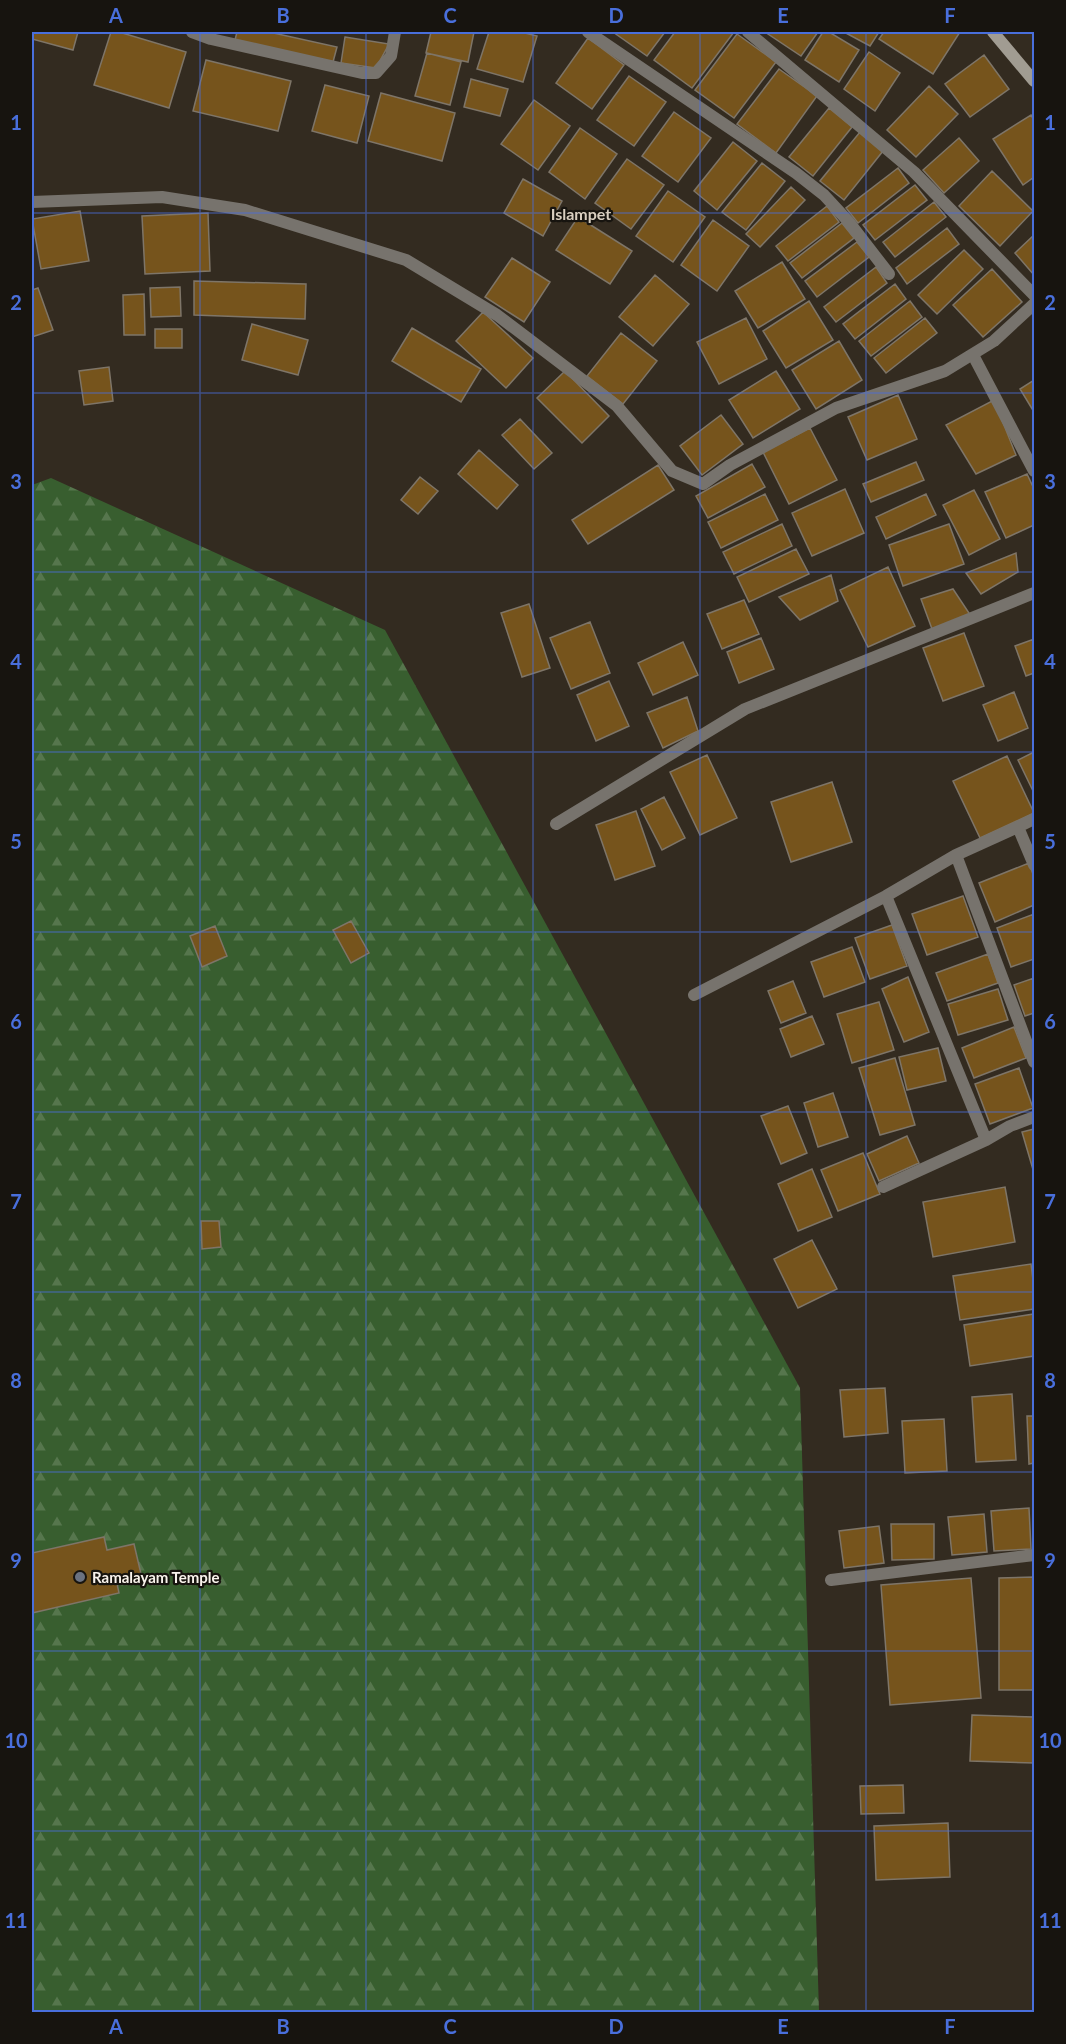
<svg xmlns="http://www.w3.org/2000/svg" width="1066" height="2044" viewBox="0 0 1066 2044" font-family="Lato,sans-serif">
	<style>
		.forest { fill: url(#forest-firs) }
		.building { fill: #76541c; stroke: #7e7568; stroke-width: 1.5 }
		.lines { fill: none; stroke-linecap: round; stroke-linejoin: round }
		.street { stroke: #77736d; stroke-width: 12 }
		.secondary { stroke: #a19c92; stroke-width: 12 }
		.grid { fill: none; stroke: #496fdc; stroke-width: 1.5; stroke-opacity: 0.55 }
		.worship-dot { fill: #6b7280; stroke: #17140f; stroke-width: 2 }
		.labels { text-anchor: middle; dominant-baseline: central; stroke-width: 4.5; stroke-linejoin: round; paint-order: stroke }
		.poi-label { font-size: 15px; font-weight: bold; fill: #f9f3ec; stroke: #17140f; text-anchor: start }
		.neighbourhood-label { font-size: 16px; font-weight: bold; fill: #d8cec0; stroke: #17140f }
		.neatline { fill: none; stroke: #496fdc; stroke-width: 2 }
		.grid-label { font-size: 20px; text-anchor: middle; font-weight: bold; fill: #496fdc }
	</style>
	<defs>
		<pattern id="forest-firs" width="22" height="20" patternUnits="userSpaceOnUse" patternTransform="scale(1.5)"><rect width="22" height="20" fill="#385e2f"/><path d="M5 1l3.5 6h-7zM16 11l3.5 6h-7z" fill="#56764d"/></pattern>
	</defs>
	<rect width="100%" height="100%" fill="#332b20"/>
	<!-- forest -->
	<path class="forest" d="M51 478 385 630 800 1388 819 2012H32V485Z"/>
	<!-- building -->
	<path class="building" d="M32 32H78L73 50 32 39Z
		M111 32H119L186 52 169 108 94 85Z
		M237 32H269L337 47 333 62 235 40Z
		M431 32H474L468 62 426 53Z
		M489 32H521L537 36 523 82 477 69Z
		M613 32H665L647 56Z
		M675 32H734L692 88 654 60Z
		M765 32H818L801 56Z
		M823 32H829L859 50 839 82 805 60Z
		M844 32H879L870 46Z
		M884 32H960L933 74 879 39Z
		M737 34 776 62 734 118 695 90Z
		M345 37 389 44 376 68 341 63Z
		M588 38 624 65 592 109 556 83Z
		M869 52 900 73 875 111 844 89Z
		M427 53 461 62 450 105 415 96Z
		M984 55 1009 89 970 117 945 84Z
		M206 60 291 81 278 131 193 111Z
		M779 69 817 96 776 153 737 124Z
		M629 76 666 102 634 146 597 120Z
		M471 79 508 89 500 116 464 107Z
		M325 85 369 96 357 143 312 131Z
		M929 86 958 114 916 157 887 130Z
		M381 93 455 113 442 161 368 141Z
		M534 100 570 126 538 170 501 144Z
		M829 108 852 127 813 176 789 157Z
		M674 112 711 138 678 182 642 156Z
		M1031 115 1034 120V177L1023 185 993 139Z
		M580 128 617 154 585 199 549 172Z
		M860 132 883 151 844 200 820 181Z
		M959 138 979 161 944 193 923 170Z
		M733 142 757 161 717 210 694 191Z
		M627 159 664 185 631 229 595 203Z
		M762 163 785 181 746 230 722 212Z
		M898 168 909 183 858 223 846 208Z
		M992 171 1033 211 1000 246 959 206Z
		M523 179 562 201 543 236 504 213Z
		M915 185 927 200 875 240 863 225Z
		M791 187 805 200 760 247 746 234Z
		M668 191 705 217 673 262 636 236Z
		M934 202 946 217 895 257 883 242Z
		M827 206 839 222 788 261 776 246Z
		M80 211 89 261 41 269 32 219Z
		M208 213 210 271 145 274 142 216Z
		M578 217 632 251 610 284 556 250Z
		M713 220 749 246 717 291 681 265Z
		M842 223 854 238 802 278 790 263Z
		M947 228 959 244 907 284 896 268Z
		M1034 235V275L1015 253Z
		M857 242 869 257 817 297 805 281Z
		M964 250 983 269 937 314 918 295Z
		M512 258 550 282 524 322 485 297Z
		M782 262 805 299 758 328 735 291Z
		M876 267 887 283 836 322 824 307Z
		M992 269 1022 302 983 337 953 305Z
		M655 275 689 304 653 346 619 317Z
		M194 281 306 284 305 319 194 315Z
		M895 284 906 299 855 339 843 324Z
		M180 287 181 316 151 317 150 288Z
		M38 288 53 330 32 337V290Z
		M144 294 145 335H124L123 295Z
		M809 301 833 340 786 368 763 331Z
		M910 301 922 317 871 356 859 341Z
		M483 312 533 358 506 388 456 341Z
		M746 318 767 359 719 384 697 342Z
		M925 318 937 333 886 373 874 358Z
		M252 324 308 340 298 375 242 360Z
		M412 328 481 369 461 402 392 361Z
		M155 329H182V348H155Z
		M621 333 657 361 623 404 587 376Z
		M839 341 862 380 816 409 792 370Z
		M109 367 113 401 84 405 79 371Z
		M565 371 609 416 582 443 537 398Z
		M776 371 800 409 753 438 729 400Z
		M1034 380V412L1020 389Z
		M898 395 917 439 867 460 848 417Z
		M994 400 1016 455 976 474 946 425Z
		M721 415 743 444 702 475 680 446Z
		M520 419 552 453 534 469 502 435Z
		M810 428 837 480 789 504 763 452Z
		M479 450 518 485 497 509 458 474Z
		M916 462 924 480 871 502 863 484Z
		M752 464 765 487 708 518 696 496Z
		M658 465 674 490 588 544 572 520Z
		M1027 474 1034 489V525L1006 538 985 492Z
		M420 477 438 491 418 514 401 500Z
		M845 489 864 533 812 556 792 513Z
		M974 490 1000 539 969 555 943 505Z
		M765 494 778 520 721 548 708 522Z
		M926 494 936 515 886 539 876 517Z
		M782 524 792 546 734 574 723 552Z
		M949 524 964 564 903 586 889 545Z
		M796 549 809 574 749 602 737 577Z
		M1016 553 1018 572 981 594 966 573Z
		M888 567 915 626 868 647 840 590Z
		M831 575 838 601 800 620 779 597Z
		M953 589 971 616 932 629 921 599Z
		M744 600 759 634 722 649 707 614Z
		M529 604 550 668 522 677 501 613Z
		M590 622 610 673 571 689 550 638Z
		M964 633 984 686 943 701 923 648Z
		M761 638 774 669 739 683 727 652Z
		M1034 639V673L1026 676 1015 646Z
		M683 642 698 675 653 695 638 663Z
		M609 681 629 726 596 741 577 695Z
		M1014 692 1028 728 998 741 983 705Z
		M687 697 698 731 663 748 647 713Z
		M1034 752V793L1018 760Z
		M707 755 737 818 700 835 670 772Z
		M1007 756 1034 813 980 838 953 781Z
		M832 782 852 842 791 862 771 802Z
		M664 797 685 838 662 850 641 809Z
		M636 811 655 866 615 880 596 825Z
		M1029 863 1034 877V905L995 922 979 883Z
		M963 896 978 937 927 955 912 914Z
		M1034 914V959L1011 967 997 928Z
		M351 921 369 953 351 963 333 930Z
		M892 925 907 966 870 979 855 938Z
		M215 926 227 956 202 967 190 936Z
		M852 947 865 982 824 997 811 962Z
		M988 954 998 983 947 1001 936 973Z
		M908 977 929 1032 904 1042 882 989Z
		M1034 978V1013L1025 1016 1014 985Z
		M793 981 806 1013 781 1023 768 991Z
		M998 989 1008 1020 958 1035 948 1004Z
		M879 1002 894 1050 852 1063 837 1014Z
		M812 1016 824 1044 791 1057 780 1029Z
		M1014 1027 1026 1058 974 1078 962 1048Z
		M938 1048 946 1081 907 1090 899 1057Z
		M895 1058 915 1125 880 1135 859 1068Z
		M1019 1068 1033 1108 990 1124 975 1084Z
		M833 1093 848 1137 818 1147 804 1103Z
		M788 1106 807 1153 781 1164 761 1116Z
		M1034 1129V1173L1022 1132Z
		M907 1136 919 1163 879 1181 867 1154Z
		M863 1153 880 1194 838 1211 821 1170Z
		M812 1169 832 1217 798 1231 778 1184Z
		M1005 1187 1015 1242 933 1257 923 1202Z
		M201 1221H219L221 1247 202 1249Z
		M812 1240 837 1289 798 1308 774 1259Z
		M1031 1264 1034 1288V1309L960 1320 953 1276Z
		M1034 1314V1356L970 1366 964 1325Z
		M885 1388 888 1433 844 1437 840 1390Z
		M1012 1394 1016 1460 976 1462 972 1397Z
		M1027 1416H1034V1463L1029 1464Z
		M944 1419 947 1471 905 1473 902 1421Z
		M1029 1508 1031 1549 994 1551 991 1511Z
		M984 1514 987 1552 952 1555 948 1517Z
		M891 1524H934V1559L892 1560Z
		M879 1526 884 1563 844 1568 839 1531Z
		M104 1537 107 1550 134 1544 141 1574 116 1579 119 1593 32 1613V1553Z
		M1034 1577V1690H999V1578Z
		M971 1578 981 1698 890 1705 881 1585Z
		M972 1715 1034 1717V1763L970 1761Z
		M903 1785 904 1813 861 1814 860 1786Z
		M948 1823 950 1877 876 1880 874 1826Z"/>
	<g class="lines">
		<!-- street -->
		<path class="street" d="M192 32 211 39 362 73H376L391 56 395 32
			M588 32 796 173 824 195 848 221 889 274
			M748 32 914 172 1034 295
			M32 202 162 197 245 210 406 260 497 315 617 406 672 471 703 484 730 465 836 408 945 371 994 341 1034 304
			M973 355 1034 471
			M1034 819 1018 827 1034 865
			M556 824 745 709 1034 593
			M1018 827 956 855 1034 1062
			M886 896 986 1140
			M694 995 886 896 956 855
			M883 1187 986 1140 1010 1126 1034 1117
			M831 1580 1034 1555"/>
		<!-- secondary -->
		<path class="secondary" d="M993 32 1034 81"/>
	</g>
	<!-- grid -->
	<path class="grid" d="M200 32V2012M366 32V2012M533 32V2012M700 32V2012M866 32V2012M32 213H1034M32 393H1034M32 572H1034M32 752H1034M32 932H1034M32 1112H1034M32 1292H1034M32 1472H1034M32 1651H1034M32 1831H1034"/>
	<!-- markers -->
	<circle class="worship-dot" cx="80" cy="1577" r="6"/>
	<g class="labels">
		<!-- poi labels -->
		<g class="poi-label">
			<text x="92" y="1577">Ramalayam Temple</text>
		</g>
		<!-- neighbourhood labels -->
		<g class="neighbourhood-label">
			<text x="581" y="213">Islampet</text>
		</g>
	</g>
	<!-- border -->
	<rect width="1066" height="2044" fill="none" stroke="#17140f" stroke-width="66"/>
	<rect x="33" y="33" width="1000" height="1978" class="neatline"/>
	<g class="grid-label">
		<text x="116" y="23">A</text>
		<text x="283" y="23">B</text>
		<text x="450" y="23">C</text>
		<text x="616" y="23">D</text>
		<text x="783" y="23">E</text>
		<text x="950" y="23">F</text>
		<text x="16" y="130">1</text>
		<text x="1050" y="130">1</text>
		<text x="16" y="310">2</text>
		<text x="1050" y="310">2</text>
		<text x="16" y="489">3</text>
		<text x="1050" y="489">3</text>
		<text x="16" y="669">4</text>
		<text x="1050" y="669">4</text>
		<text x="16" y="849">5</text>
		<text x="1050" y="849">5</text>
		<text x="16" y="1029">6</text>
		<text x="1050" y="1029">6</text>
		<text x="16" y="1209">7</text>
		<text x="1050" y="1209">7</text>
		<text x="16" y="1388">8</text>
		<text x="1050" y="1388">8</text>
		<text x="16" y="1568">9</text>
		<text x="1050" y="1568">9</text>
		<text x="16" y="1748">10</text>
		<text x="1050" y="1748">10</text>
		<text x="16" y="1928">11</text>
		<text x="1050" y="1928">11</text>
		<text x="116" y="2034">A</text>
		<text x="283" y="2034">B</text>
		<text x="450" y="2034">C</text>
		<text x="616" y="2034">D</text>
		<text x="783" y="2034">E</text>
		<text x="950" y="2034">F</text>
	</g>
</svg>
